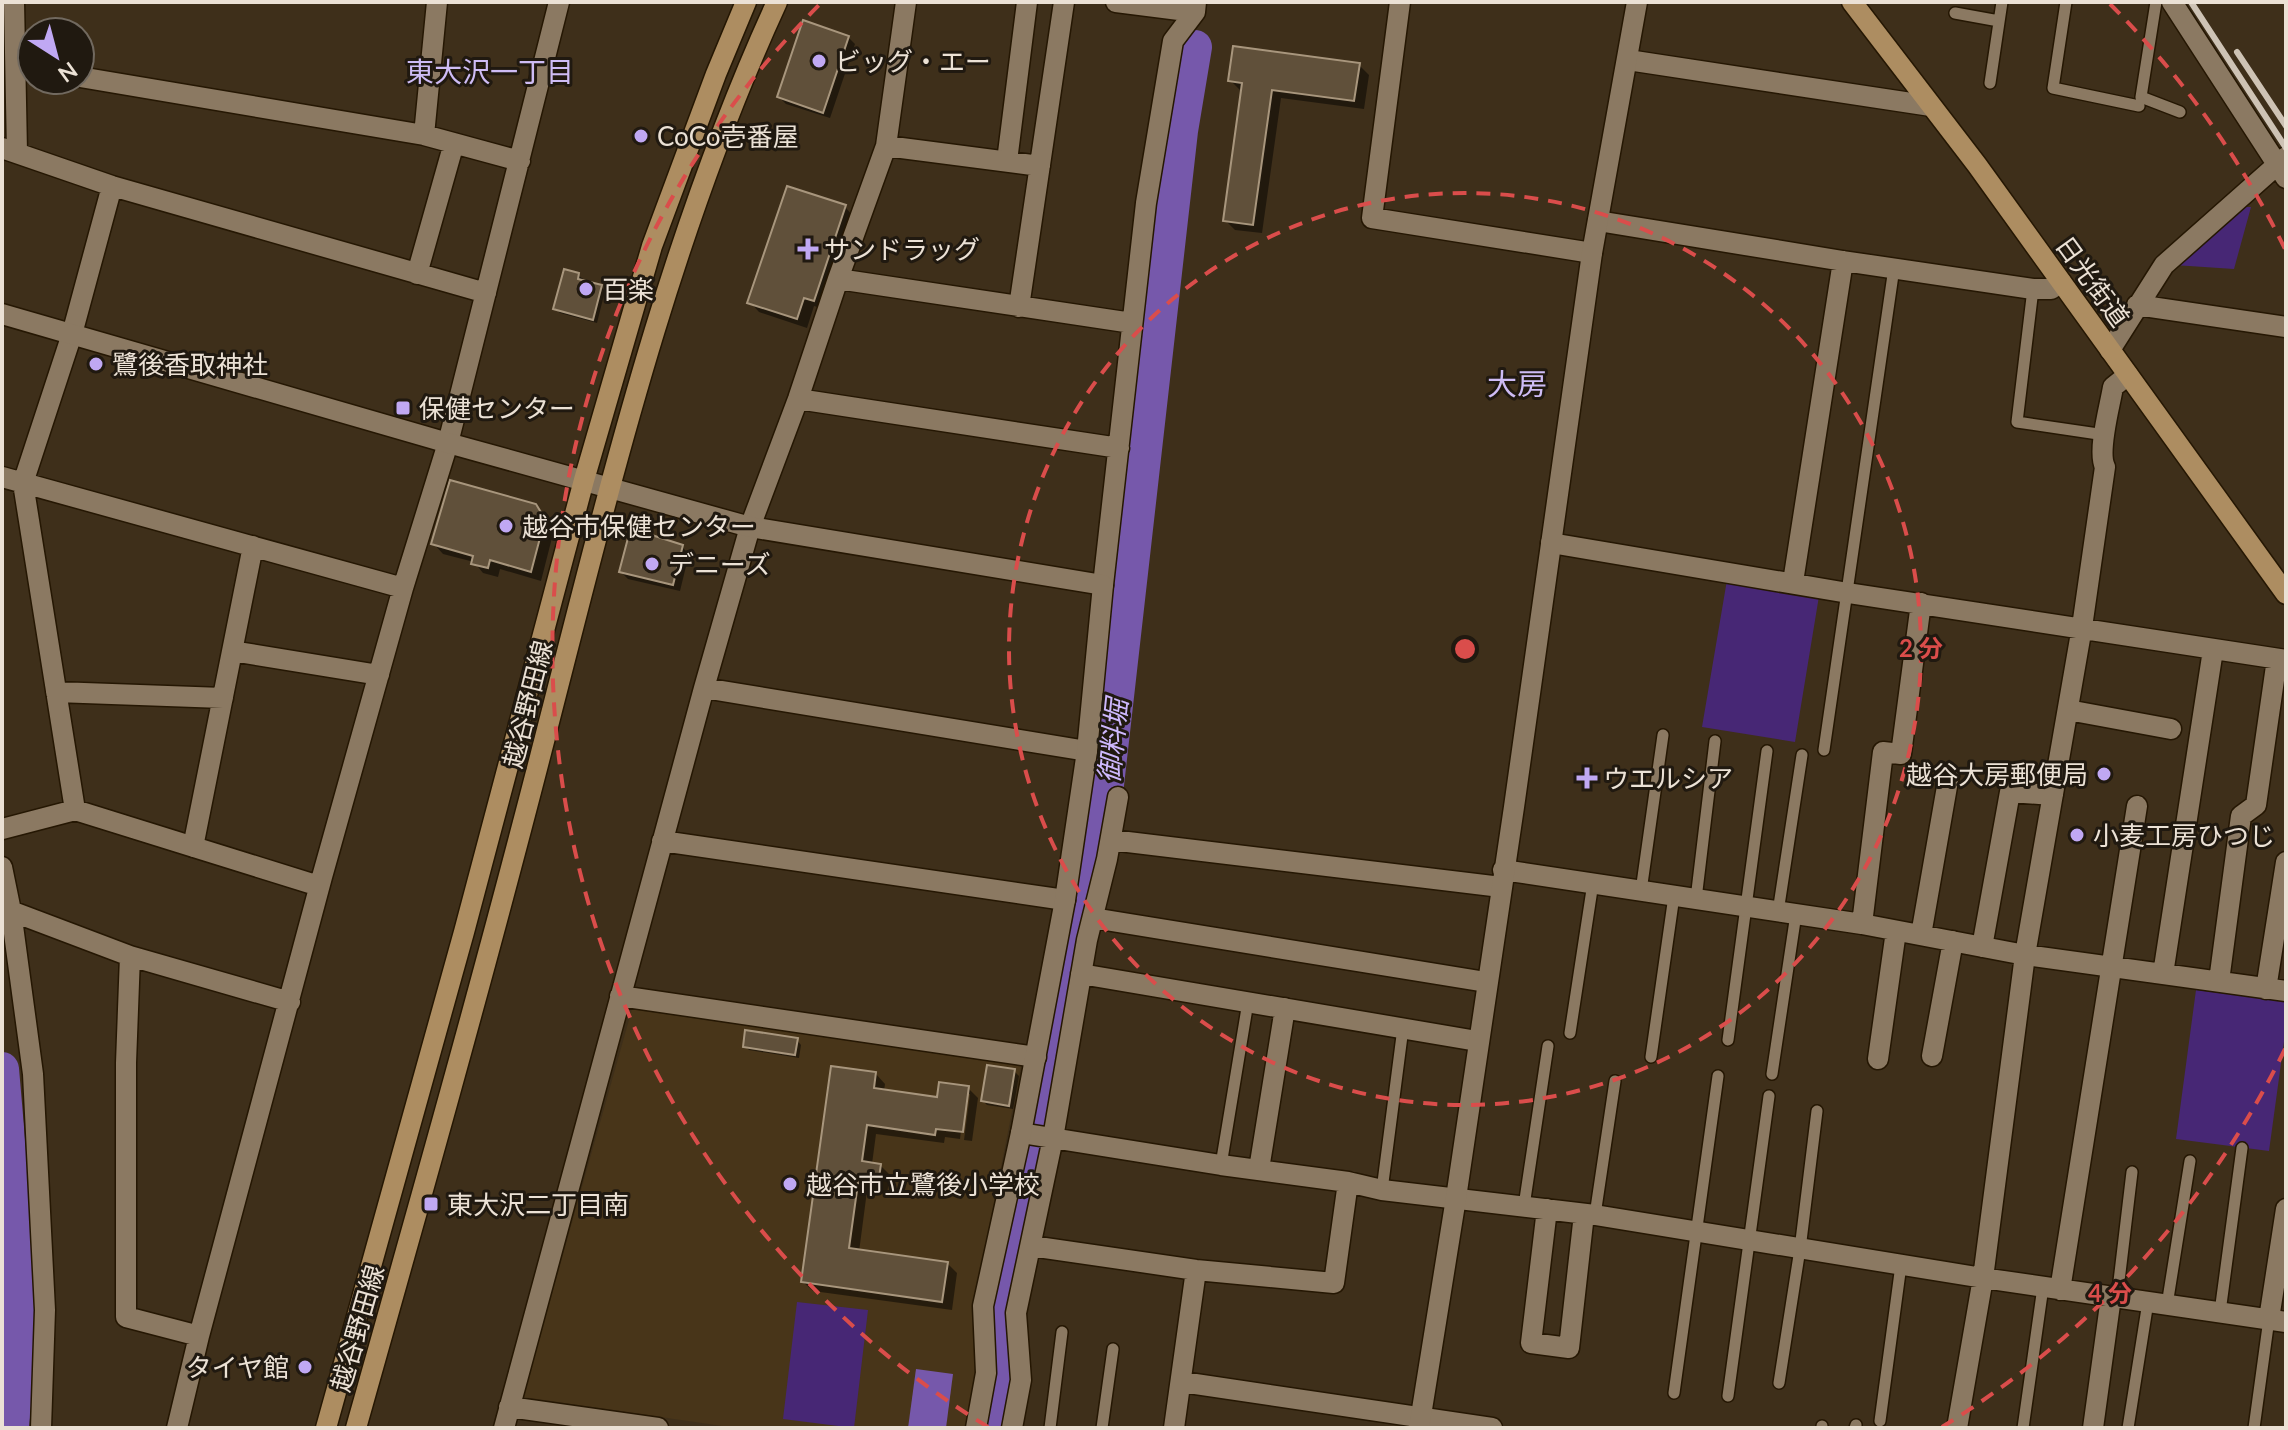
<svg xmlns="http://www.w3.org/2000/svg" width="2288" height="1430" font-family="Lato,'Noto Sans JP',sans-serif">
	<rect width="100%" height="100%" fill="#3e2f1a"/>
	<path fill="#483519" d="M632,1009L1021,1066L974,1303L977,1371L967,1428H736L523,1397Z"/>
	<path fill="#472775" d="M2242,207H2251L2234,269L2174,265Z
		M1727,580L1819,596L1795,742L1702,727Z
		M2196,990L2286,1001V1027L2269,1151L2176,1139Z
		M797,1302L868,1310L854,1428L783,1419Z"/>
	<path fill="#7658ab" d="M916,1369L953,1374L946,1428H908Z"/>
	<path fill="#0007" d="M848,37L855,44L830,118L786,104L779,97Z
		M1359,65L1369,75L1364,109L1281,98L1262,233L1235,230L1225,220L1243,91L1240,90L1230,80Z
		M845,207L854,217L824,309L814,306L807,328L759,312L750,302Z
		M578,275L583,279L582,282L601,287L605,291L597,323L560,313L556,309Z
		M535,505L545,516L554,530L541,581L500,569L498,577L483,573L474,562L443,554L434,544Z
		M682,547L689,554L680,591L628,579L621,572Z
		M797,1040L801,1045L799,1058L749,1050L745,1046Z
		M1014,1071L1019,1076L1013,1109L987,1105L983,1101Z
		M876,1074L885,1084L884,1091L939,1099L968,1088L978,1098L972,1141L964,1140L970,1094H966L960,1139L945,1137L944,1143L876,1134L872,1164L880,1165L890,1175L887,1194L867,1191L859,1252L947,1263L957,1273L952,1310L813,1291L803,1282Z"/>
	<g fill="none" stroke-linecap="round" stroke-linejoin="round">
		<path stroke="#7658ab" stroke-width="34" d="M2,1069C12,1188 25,1309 12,1428
			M999,1428L1007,1365L1001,1306L1045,1104L1103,820L1181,131L1195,47"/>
	</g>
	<path fill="#60503a" stroke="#a8967d" stroke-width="2" d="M803,20L849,36L823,113L777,97Z
		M1233,46L1360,63L1354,101L1272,90L1253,225L1223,221L1242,83L1228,81Z
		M787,186L846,205L814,301L804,298L797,319L747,303Z
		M564,269L579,273L578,279L602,285L593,320L553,309Z
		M450,480L536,504L545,519L531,572L490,560L488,568L471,564L473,556L431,544Z
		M636,530L683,545L673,585L619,572L628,538Z
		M745,1030L798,1038L795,1055L743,1047Z
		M987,1065L1015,1069L1009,1106L981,1101Z
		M831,1066L876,1072L874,1088L937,1097L939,1082L969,1086L963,1132L936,1129L935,1135L867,1125L862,1161L881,1164L878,1185L858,1183L849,1248L948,1262L942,1302L801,1282Z"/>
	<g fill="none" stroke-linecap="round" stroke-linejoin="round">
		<g stroke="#251703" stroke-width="14">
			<path id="service" d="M2066,2L2053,88L2139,106
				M2156,2L2141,97L2180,112
				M1955,13L1999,21
				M1990,83L2002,2
				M2033,289L2017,422L2105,435
				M1824,750L1894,268
				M1641,891L1663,735
				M1696,899L1715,741
				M1778,912L1802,755
				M1570,1033L1593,883
				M1728,1040L1767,751
				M1651,1057L1674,896
				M1772,1074L1796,914
				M1221,1165L1248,1002
				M1382,1190L1403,1028
				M1524,1206L1548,1046
				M1595,1215L1615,1081
				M2117,1298L2132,1172
				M2167,1305L2190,1161
				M2220,1312L2242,1148
				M1779,1383L1800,1249L1817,1111
				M1674,1393L1718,1076
				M1728,1396L1769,1096
				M1880,1421L1901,1265
				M1050,1428L1062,1332
				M1102,1428L1113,1349
				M1822,1428V1426
				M1855,1428L1856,1425
				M2023,1428L2043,1287
				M2128,1428L2148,1302
				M2254,1428L2269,1319"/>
		</g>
		<g stroke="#251703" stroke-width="23">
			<path id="minor" d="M14,2L17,152
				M1116,2L1195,12
				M1400,2L1372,218L1592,253
				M2172,2L2286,178
				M1628,60L1931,106
				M80,77L424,135L520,161
				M424,135L437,2
				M886,146L1040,166
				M2,148L112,186L486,293
				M1007,161L1027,2
				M1598,221L1843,261L2033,289H2051L2061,282
				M417,274L454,143
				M838,279L1132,323
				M2137,305L2286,327
				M1019,307L1064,2
				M2110,350L2164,265L2286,157
				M798,399L1119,448
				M2,477L403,588
				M1551,543L1848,593L2286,660
				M1793,582L1843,261
				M1103,585L1146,203L1173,41L1195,12L1196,2
				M232,651L379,675
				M704,688L1087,751
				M56,692L223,698
				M2068,710L2171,729
				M75,810L23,483L72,334L112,186
				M2,829L75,810L319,886
				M1111,840L1501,887
				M662,841L1065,900
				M193,847L253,546
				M2,867L11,911L33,1074L45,1310L41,1428
				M1503,870L1862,924L2025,955L2286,991
				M11,911L130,956L290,1002
				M1093,918L1486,982
				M1862,924L1883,752L1901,754L1921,603
				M1921,935L1949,775
				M1982,947L2010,792L2053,795
				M130,956L126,1063V1317L199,1336
				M1081,974L1477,1041
				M2163,974L2213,650
				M2219,981L2241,816L2256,805L2277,659
				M2266,989L2286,862
				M620,996L1036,1057
				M1932,1056L1953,941
				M1878,1059L1896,931
				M1021,1133L1221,1165L1348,1182L1382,1190L1595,1215L1983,1278L2286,1322
				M1260,1163L1285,1008
				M1547,1209L1531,1343L1569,1348L1584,1214
				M1031,1246L1196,1270L1334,1283L1348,1182
				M2060,1290L2137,806
				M2269,1319L2286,1209
				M1182,1382L1492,1428
				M509,1407L658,1428
				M177,1428L199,1336L322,877L403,588L448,443L559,2
				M504,1428L704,688L750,527L798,399L838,279L886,146L906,2
				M1012,1428L1021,1380L1016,1313L1053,1138L1087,940L1107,859L1118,797
				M1174,1428L1196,1270
				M1957,1428L1983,1278L2025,955L2082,627L2105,467C2097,451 2110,406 2113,387L2128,375
				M2093,1428L2111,1297"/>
		</g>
		<g stroke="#251703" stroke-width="23">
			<path id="tertiary" d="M2,314L448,443L750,527L1103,585L1087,751L1065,900L1021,1133L983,1306L986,1373L976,1428
				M1419,1428L1456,1198L1514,807L1592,253L1637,2"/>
		</g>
		<g stroke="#251703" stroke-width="23">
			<path id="primary" d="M1852,2L1977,165L2286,594
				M326,1428L464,932L584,480L652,246L716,74L746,2
				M356,1428C419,1205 482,982 540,757C606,502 666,243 777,2"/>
		</g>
		<use href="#service" stroke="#8b7962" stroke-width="11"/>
		<use href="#minor" stroke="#8b7962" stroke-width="20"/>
		<use href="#tertiary" stroke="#8b7962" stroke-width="20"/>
		<use href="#primary" stroke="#ad8d61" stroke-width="20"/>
		<path stroke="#cec3b5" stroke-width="6" d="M2191,2L2286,148
			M2237,52L2286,126"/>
	</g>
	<g fill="none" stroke="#da4d4b" stroke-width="4" stroke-dasharray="14 10">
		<circle cx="1465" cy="649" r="456"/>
		<path d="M2285 1049A912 912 0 0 1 1942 1427M988 1427A912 912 0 0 1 820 4M2110 4A912 912 0 0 1 2285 249"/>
	</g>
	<g fill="#c0a8f3" stroke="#201910" stroke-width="3">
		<circle cx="819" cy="61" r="8"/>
		<circle cx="641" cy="136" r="8"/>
		<path d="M804 237h8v8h8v8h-8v8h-8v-8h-8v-8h8z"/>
		<circle cx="586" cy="289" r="8"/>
		<circle cx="96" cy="364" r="8"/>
		<rect x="395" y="400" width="16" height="16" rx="4"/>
		<circle cx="506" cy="526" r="8"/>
		<circle cx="652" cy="564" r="8"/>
		<circle cx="2104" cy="774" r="8"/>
		<path d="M1583 766h8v8h8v8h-8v8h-8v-8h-8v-8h8z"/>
		<circle cx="2077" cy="835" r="8"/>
		<circle cx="790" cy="1184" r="8"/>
		<rect x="423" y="1196" width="16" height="16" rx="4"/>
		<circle cx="305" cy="1367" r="8"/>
	</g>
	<g text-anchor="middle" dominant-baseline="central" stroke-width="6" stroke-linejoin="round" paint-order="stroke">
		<g font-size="26" fill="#ebe1d5" stroke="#201910" text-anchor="start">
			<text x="835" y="61">ビッグ・エー</text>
			<text x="657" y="136">CoCo壱番屋</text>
			<text x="824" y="249">サンドラッグ</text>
			<text x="602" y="289">百楽</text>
			<text x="112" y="364">鷺後香取神社</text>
			<text x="419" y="408">保健センター</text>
			<text x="522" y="526">越谷市保健センター</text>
			<text x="668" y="564">デニーズ</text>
			<text x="2088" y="774" text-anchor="end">越谷大房郵便局</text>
			<text x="1603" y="778">ウエルシア</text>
			<text x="2093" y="835">小麦工房ひつじ</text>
			<text x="806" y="1184">越谷市立鷺後小学校</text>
			<text x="447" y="1204">東大沢二丁目南</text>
			<text x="289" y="1367" text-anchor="end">タイヤ館</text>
		</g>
		<g font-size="26" fill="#ebe1d5" stroke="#201910">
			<text transform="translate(2093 281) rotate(54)">日光街道</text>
			<text transform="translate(527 704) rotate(-76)">越谷野田線</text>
			<text transform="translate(357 1328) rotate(-74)">越谷野田線</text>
		</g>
		<g font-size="28" fill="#cebcf5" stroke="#201910">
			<text x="490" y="71">東大沢一丁目</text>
		</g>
		<g font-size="28" font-style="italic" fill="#cdb8fc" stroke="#201910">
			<text transform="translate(1112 741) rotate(-84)">御料堀</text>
		</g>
		<g font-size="30" fill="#cebcf5" stroke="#201910">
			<text x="1517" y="383">大房</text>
		</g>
	</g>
	<circle cx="1465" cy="649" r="12" fill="#da4d4b" stroke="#201910" stroke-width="4"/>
	<g font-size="24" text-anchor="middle" font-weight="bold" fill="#da4d4b" stroke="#201910" stroke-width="6" stroke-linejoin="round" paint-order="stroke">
		<text x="1921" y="657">2 分</text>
		<text x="2110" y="1302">4 分</text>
	</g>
	<rect width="2288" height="1430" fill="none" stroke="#ebe1d5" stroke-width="8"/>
	<g transform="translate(56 56) rotate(144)"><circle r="38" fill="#201910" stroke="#71695f" stroke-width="2"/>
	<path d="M0-6L14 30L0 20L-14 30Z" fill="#c0a8f3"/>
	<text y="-12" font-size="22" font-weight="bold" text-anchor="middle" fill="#ebe1d5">N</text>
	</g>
</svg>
